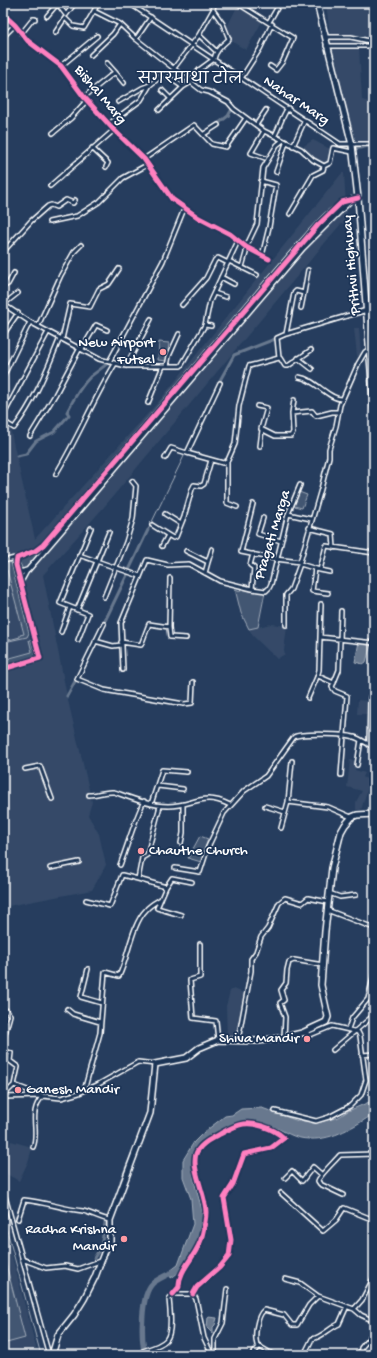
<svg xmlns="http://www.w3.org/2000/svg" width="377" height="1358" font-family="'Gochi Hand','Playpen Sans Deva',sans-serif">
	<rect width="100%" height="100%" fill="#263d5e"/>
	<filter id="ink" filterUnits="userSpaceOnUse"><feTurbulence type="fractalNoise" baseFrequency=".025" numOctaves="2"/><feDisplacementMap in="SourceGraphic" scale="8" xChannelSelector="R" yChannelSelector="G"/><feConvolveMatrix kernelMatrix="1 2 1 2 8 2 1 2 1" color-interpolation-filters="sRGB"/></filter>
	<g filter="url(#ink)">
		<path fill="#344a68" d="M326,3H374V45L331,44Z
			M238,5L263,20L246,50L231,41L232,39L226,29Z
			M331,47H359L362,100L370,102L369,108L374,114V142L357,144L353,137Z
			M313,140L328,148H332L330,162L322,164L301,148Z
			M342,173H344L347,223L341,224L334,232L104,507L43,575L67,696L92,802L88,815L99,834L106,865L92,890L3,907V430L10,428L35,539L160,400Z
			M354,328H359L361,355L357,356Z
			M271,624L287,626L284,651L285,654L277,659L253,636L249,629Z
			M358,700L369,701L368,714H357Z
			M350,760L356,761L355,770L365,773L363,777L370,781L361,810H356V802L362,791L347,787Z
			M234,989L244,993L237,1039L227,1037L226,1006L230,991Z
			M11,1141L32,1147L29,1160L19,1181L3,1172V1152L7,1153Z
			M3,1222L38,1355H3Z"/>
		<path fill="#425672" stroke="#a0aab8" d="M159,342L169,343L167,361L158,360Z
			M299,492L307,495L302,508L294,506Z
			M39,554L27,569L23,570L19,561L23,558Z
			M9,561L11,563L29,633L27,637L9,641L6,639L8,638L9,640L20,637V635L24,634L7,570L3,571V564Z
			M241,588L251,591L265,592L258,627L249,629L241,613L235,589L240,591Z
			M29,640H31L36,657L8,665L3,663V660L32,652Z
			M200,836L208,839L201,862L188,858Z
			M3,1252L25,1338L3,1344Z"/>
		<path fill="#67788e" stroke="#a4aebb" d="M359,642L371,644L366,662L363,664L355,662Z
			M374,1100V1114C354,1126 334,1140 310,1139C293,1139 286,1131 271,1126C248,1118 220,1126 203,1142C177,1165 208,1203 203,1231C202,1238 195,1247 191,1253C186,1263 181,1272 171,1278L170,1271L178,1265L193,1224L191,1199L183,1177V1160L194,1142L203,1133L225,1116L232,1115L241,1109L262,1108L298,1121H307L317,1123L339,1117L348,1111Z
			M208,1317L217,1318L215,1325L213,1327V1334L207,1328Z"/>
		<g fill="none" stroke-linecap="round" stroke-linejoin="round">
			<path stroke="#a4aebb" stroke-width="1" d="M148,530L185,454
				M3,1216L41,1355"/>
			<path stroke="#67788e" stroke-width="3" d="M215,126L228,116L232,109
				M337,143L348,148
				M355,149L374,145
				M354,315L362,313
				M318,326L345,318
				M218,384L234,355L275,339
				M17,456L26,454L36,441L54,432L69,415L67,412C73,400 80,387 90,377C96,372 104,367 110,361
				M129,570L148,530
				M103,625L128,573
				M67,696L78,676
				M121,1186V1181L136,1144
				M94,1258L101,1247L105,1223L118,1193"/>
			<path stroke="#67788e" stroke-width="5.5" d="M145,1355C141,1339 140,1295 153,1283C159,1278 169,1274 177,1270"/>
			<g stroke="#fff" stroke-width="6">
				<path id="minor" d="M57,3L66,15L75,3
					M98,3L94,11L120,24
					M129,3L340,144H374
					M214,3L213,10L223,24L229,39C223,44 215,51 214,59
					M237,3L293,38L283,61L276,70L270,66
					M3,14L15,25L28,41L61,66L84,97L114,130L144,159L172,199L199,218L230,234L246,247L269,259
					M47,16L58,3
					M151,17L136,39L201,90L209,92L228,102L234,109L264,131L301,149L313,160L324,166L330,163L333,148L352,152
					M66,19L73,26L84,28L94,11
					M269,22L280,3
					M55,33L65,18
					M21,34L33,19H35
					M199,35L213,10
					M3,37L15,25
					M325,37H351L374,42
					M326,46H374
					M91,55L113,34L120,24L136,39
					M61,66L97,36
					M174,68L199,35L217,52
					M115,72L124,83
					M242,77L260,49L272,24
					M162,90L171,99
					M84,97L115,72L107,63
					M118,102L142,88L150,85
					M159,110L183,87
					M109,124L141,100L150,85L164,74L183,87L188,84L199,70L214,59
					M256,125L266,110
					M264,131L251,153L265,158
					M53,133L71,118L87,100
					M204,134L218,125
					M275,135C280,126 282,116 288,108
					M293,146L305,120
					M92,148L108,163L106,167
					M144,159L194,125L212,144L226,147L246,118
					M276,172L286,143
					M261,181L276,185L269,227L262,256
					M50,186L114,130
					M290,214L313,175L323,170L324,166
					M49,222L77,216L99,202L123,178L147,165
					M3,252L31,221L48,206L51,205L56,207L66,200L73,203L75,200
					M229,261L257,275
					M242,267L246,253V247L257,224L263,168L277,145L282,141
					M308,270L304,293L296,291L294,293L286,334L367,310
					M221,277L234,284
					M3,287L8,284L14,273
					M214,293L226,297
					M3,304L30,322L99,359L126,366H181L205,325L210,301L238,241
					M4,304L18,293
					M182,305L206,278L215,260L218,258L228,263
					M301,308L304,293
					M205,325L211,326
					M38,326L61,275L74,252L81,245
					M3,335L18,313
					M62,339L70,304L90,307L99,289L109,284L119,269
					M82,349L96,325L107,330
					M280,358L285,366H288L311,350
					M298,358L312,369
					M109,362L163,261L184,209
					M126,366L151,319
					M167,366L169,356L179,334
					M3,377L30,322
					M299,377C315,379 328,399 342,399
					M220,383L187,453L223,463L228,460L235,444L239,406L249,366L279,358L277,338L286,334
					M148,403L163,366
					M257,406L267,408L261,429L275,436H291L293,432L292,413L312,411L316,416L332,412H338
					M292,413L294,400
					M3,416L48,332
					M3,421L14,428C35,401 47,369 60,338
					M30,436L55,395L80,348
					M260,446L262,430
					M165,458L171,448L187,453
					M227,462V503L237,507
					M56,474C78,438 93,400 115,364
					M253,504L241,552L276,559L300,562V564L320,570L326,546L374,553
					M165,514L181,524
					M288,514L311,519
					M263,518L258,534L281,541
					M152,525L168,535
					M309,528L333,534L334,548
					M162,546L168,535L173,538L176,537L184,517L192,489L194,485L201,486L204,484L211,460
					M186,551L208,562L205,573
					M79,555L140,576
					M3,561L19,557
					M208,562L212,549
					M300,562L321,489L329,457V449L336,426L340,405L358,364L365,352L368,350
					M315,569L312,591L328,593
					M320,570L330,572
					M21,582L27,571
					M252,589L254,568L250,565L253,554
					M104,597L126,542L133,519L136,486L132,481
					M77,610L109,532
					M341,611L339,670L332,687L335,691L347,696L341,775
					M104,624L77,679L104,690L184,704L192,703L193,682
					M286,625V595L291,589L300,564
					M169,627L170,637L186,638
					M61,632L70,607
					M320,637L374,643
					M78,640L88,614L60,603L91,528
					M95,641L113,646L121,645
					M121,642L141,645L149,624L169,627L170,578
					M3,669L40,658L17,570
					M123,670L121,623L147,560L168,565L189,564L220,581L252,589L266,591L269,588L271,584L288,514L300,485
					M318,676L334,683
					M308,698L317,677L319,670L321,604
					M369,745L370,699L374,681
					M357,765L361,740
					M25,769L40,766L52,799
					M158,786L183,789
					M89,795C98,795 105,791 114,792C131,798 150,806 168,806C194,806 202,791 230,805
					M288,802L328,807L351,817
					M151,804L162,770L187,772
					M265,806L285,812
					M281,828L288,802L292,761
					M181,843L183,833V804
					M120,865C128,844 134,822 144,801
					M50,868L79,862
					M175,868L200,872L208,847L224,813L244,791L266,776L294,737C301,733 346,734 354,737C361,739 367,744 374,747
					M138,879L166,887L172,878L192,882
					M166,887L157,908L181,915
					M329,893L340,897L356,895
					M86,900L110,906L122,875L138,879L142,858L147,855L160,806
					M327,910L374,928
					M200,944V977L190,980L193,1018L216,1021L218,1040
					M88,969L81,997L102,1003
					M3,1009L6,1010L10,1015L3,1041
					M67,1009L73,1014L100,1022
					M348,1029L352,1018L368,999L374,973
					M284,1038L285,1017L280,1003L284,1000L281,990L286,983L287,970L289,962L294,960L323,965
					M238,1040L251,971V959L256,952L261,937L268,928L279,903L285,898L302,903L308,898L328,902
					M333,1050L374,1015
					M3,1051L11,1053L10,1061L18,1067L14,1085
					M362,1055L374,1054
					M84,1091L100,1033L105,972L119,976C128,958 132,924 146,910C150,905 156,902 161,899
					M3,1096L14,1085L43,1096L61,1098L79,1093L97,1085L138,1062L155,1064
					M3,1097L43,1096C27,1112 40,1131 33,1147
					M275,1111L316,1121L329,1117L350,1106L361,1095L366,1080L360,1036L358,1032L332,1026L310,1035L302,1033
					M285,1178L292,1171L302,1181L313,1167L321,1174
					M3,1189L49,1355
					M281,1193L323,1231L336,1220L344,1208L374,1220
					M343,1195L320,1184L318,1181C319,1176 335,1161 340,1155L374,1154
					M18,1219L24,1200C45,1202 64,1209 83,1211C89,1212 102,1219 110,1220
					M22,1259L46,1268L65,1266L78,1269L100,1261
					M285,1279L300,1283L318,1296
					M173,1294L179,1287C178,1269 199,1254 202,1236C204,1228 206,1219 206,1212C206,1194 188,1164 198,1150C204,1141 212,1139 220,1134C226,1131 232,1127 239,1125C253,1121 273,1128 284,1138L271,1148L244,1154L233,1184L224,1198L231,1240L229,1256L220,1267L197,1287L193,1294
					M354,1309L362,1300L374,1277
					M143,1351C149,1349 162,1345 166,1340C173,1333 170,1309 169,1299L173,1294H193L196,1299L204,1338L212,1355
					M215,1355V1339L223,1323L227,1289
					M252,1355L260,1346
					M274,1355L257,1345C254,1335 257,1316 264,1310L284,1315L292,1325H297L309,1305L318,1296L354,1309L361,1315L374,1321
					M304,1355L312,1339C323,1337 329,1328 339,1324L347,1306
					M360,1355L361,1348L374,1332"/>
			</g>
			<g stroke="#fff" stroke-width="7">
				<path id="tertiary" d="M352,199L303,248L28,570L22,572L18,571L15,563L17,558L35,551L43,545L299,245C316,227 333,202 358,198"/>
			</g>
			<g stroke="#fff" stroke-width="8">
				<path id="primary" d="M52,1355L58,1335L74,1315L84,1299L95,1277L106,1248L110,1243V1220L150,1113L155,1064L186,1058L199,1048L218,1040L258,1041L281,1038L302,1033L326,1022L328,1017L321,985L325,931L332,868L341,832L345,825L352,817L357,815L374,814"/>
			</g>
			<g stroke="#fff" stroke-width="8">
				<path id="trunk" d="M317,3L352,145L358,198L374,410"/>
			</g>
			<use href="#minor" stroke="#1d3557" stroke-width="3"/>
			<use href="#tertiary" stroke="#1d3557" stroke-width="4"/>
			<use href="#primary" stroke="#1d3557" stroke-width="5"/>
			<use href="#trunk" stroke="#1d3557" stroke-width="5"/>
			<g stroke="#1d3557" stroke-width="8">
				<path id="cycleway" d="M3,14L15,25L28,41L61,66L84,97L114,130L144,159L172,199L199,218L230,234L246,247L269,259
					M3,669L40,658L16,565L17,558L35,551L43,545L318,225L342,202L358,198
					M173,1294L179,1287C178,1269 199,1254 202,1236C204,1228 206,1219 206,1212C206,1194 188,1164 198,1150C204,1141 212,1139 220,1134C226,1131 232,1127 239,1125C253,1121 273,1128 284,1138L271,1148L244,1154L233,1184L224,1198L231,1240L229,1256L220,1267L197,1287L193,1294"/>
			</g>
			<use href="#cycleway" stroke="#ff80c0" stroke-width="5"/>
		</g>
	</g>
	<g fill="#ff9aa2" stroke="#1d3557" stroke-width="1.5">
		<circle cx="163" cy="352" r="4"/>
		<circle cx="141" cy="851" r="4"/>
		<circle cx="307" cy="1039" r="4"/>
		<circle cx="18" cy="1090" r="4"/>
		<circle cx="124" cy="1239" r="4"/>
	</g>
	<g text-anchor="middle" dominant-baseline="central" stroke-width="3.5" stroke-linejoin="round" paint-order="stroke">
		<g font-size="15" fill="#fff" stroke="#1d3557">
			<text transform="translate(100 95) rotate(50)">Bishal Marg</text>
			<text transform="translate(296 101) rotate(34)">Nahar Marg</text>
			<text transform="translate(352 265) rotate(-95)">Prithvi Highway</text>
			<text transform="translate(273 535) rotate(-73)">Pragati Marga</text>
		</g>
		<g font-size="15" fill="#fff" stroke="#1d3557" text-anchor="end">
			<text x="155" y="343">New Airport<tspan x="155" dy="17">Futsal</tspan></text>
			<text x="149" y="851" text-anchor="start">Chauthe Church</text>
			<text x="299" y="1039">Shiva Mandir</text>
			<text x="26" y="1090" text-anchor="start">Ganesh Mandir</text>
			<text x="116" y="1230">Radha Krishna<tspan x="116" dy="17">Mandir</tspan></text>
		</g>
		<g font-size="16" fill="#fff" stroke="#1d3557">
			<text x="190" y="80">सगरमाथा टोल</text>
		</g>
	</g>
	<rect width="377" height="1358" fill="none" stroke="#1d3557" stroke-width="16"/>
	<rect x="8" y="8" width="361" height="1342" fill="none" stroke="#fff" stroke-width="1.5" filter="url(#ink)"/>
</svg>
